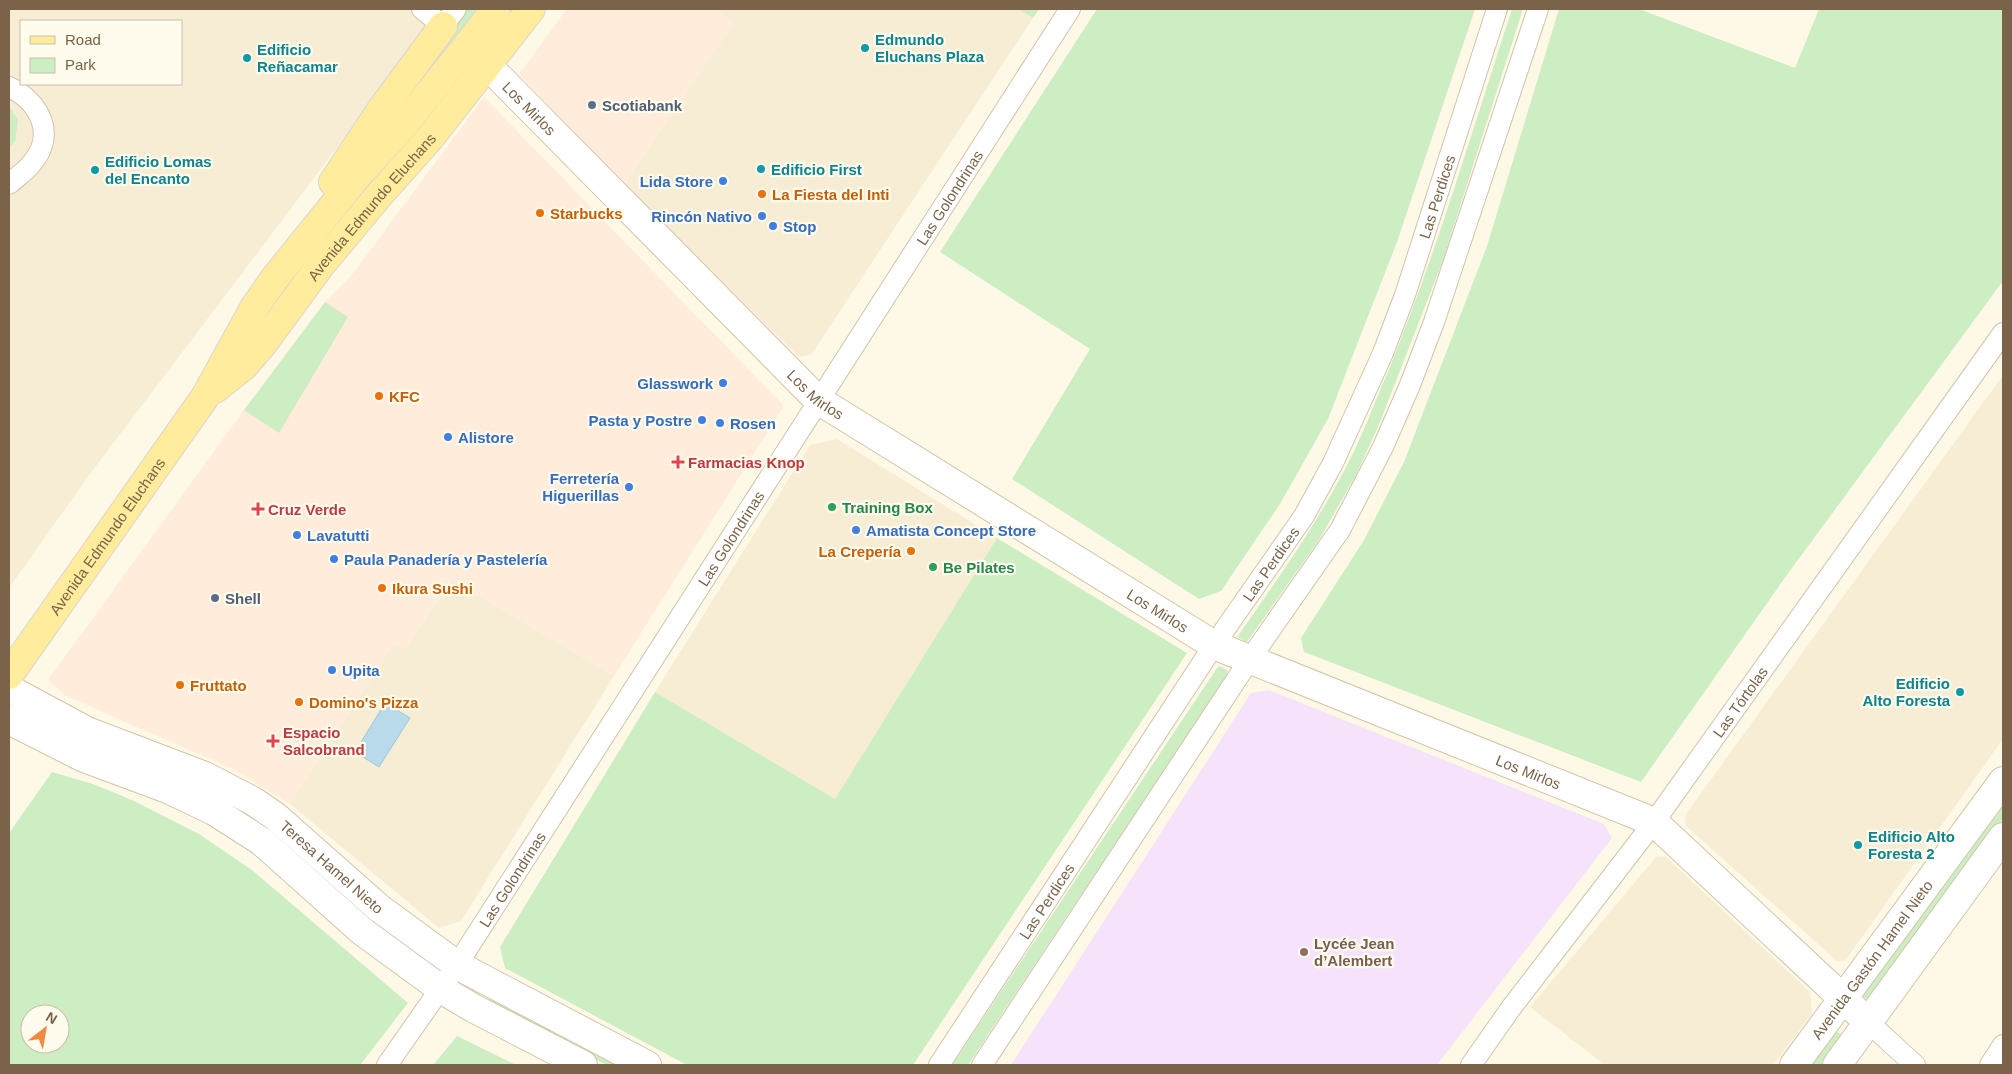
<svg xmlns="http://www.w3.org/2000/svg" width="2012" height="1074" font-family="Helvetica,sans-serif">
	<rect width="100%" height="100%" fill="#fef9e7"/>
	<path fill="#f6edd4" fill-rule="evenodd" d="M9,9H442L90,474L9,588ZM21,21H181V84H21Z
		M718,9H1018L1033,18L811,355L799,357L624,185L733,24Z
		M2003,375V739L1845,961H1837L1685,825L1686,814Z
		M837,439L997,538L835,799L655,692L810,445Z
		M452,580L614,676L461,921L439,928L290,804L394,643L406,649Z
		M1657,856L1666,857L1810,992L1812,1014L1773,1065H1605L1530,1007Z"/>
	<path fill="#ffecda" d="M567,9H718L733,24L624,185L519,74Z
		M484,97L784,406L614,676L452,580L406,649L394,643L290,804L233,769L66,696L48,680L244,410L325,302L352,275Z"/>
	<path fill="#f6e3fb" d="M1269,690L1604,824L1612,838L1437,1065H1011L1251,693Z"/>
	<path fill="#cdedc3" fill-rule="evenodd" d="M468,9H481L342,180Z
		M1018,9H1039L1033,18Z
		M1097,9H1475L1397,242L1328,419L1280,504L1221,591L1199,599L1012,479L1090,349L940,252Z
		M1512,9H1523L1442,263L1378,427L1356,475L1319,540L1249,639L1246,642L1238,637L1240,633C1277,580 1314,528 1344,471C1361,440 1373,406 1387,374C1436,255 1472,131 1512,9Z
		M1559,9H1639L1795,68L1819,9H2003V281L1784,579L1641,782L1304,652L1301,638L1364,540L1404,462L1487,246Z
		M9,106L18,120L15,142L9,147Z
		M325,302L348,317L279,433L244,410Z
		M997,538L1187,653L913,1065H687L505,968L500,947L655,692L835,799Z
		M1220,666L1228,671L1227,675L968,1065H952L1217,668Z
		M52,772L93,784L132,800L199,834L252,870L408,1003L360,1065H9V833ZM30,1014H60V1044H30Z
		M2003,798V819L1869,1001L1860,993Z
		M492,996L626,1065H607L488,1004Z
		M1836,1031L1841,1034L1842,1039L1823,1065H1808L1831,1032Z
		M457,1036L516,1065H433Z"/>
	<path fill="#b9daea" stroke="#9ec7dc" d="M385,703L410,718L379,767L355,752Z"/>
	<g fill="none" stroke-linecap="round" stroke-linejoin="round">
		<g stroke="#d1c3ab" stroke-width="22">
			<g id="street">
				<path d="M422,9L443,26L456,9"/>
				<path d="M9,87C39,101 57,134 32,163C26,171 17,177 9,184"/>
				<path d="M1868,1022L1915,1065"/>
				<path id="s1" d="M387,1065L457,965L1070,9"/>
				<path id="s2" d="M939,1065L1214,645L1304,516L1333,463L1383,353L1405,295L1497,9"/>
				<path d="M982,1065L1250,659L1340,530L1383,447L1410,385L1434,322L1538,9"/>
				<path id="s3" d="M1471,1065L1511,1008L1654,822L2003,333"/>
				<path d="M1990,1065L2003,1045"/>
			</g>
		</g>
		<g stroke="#d4c4a8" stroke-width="30">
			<g id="secondary">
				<path id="s4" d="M469,50L488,66L818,400L1214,645L1654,822L1868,1022"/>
				<path id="s5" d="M9,689L87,731L205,776L253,801L275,816L379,908L457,965L647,1065"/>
				<path d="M9,720L84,758L170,790L214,811L261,841L363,932L441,989L473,1008L583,1065"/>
				<path id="s6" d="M1794,1065L2003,781"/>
				<path d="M1837,1065L2003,837"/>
			</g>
		</g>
		<g stroke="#dcd6cf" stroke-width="30">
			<g id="primary">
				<path d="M333,182L381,110L443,26"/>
				<path id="s7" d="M215,389L244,366L262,345L320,266L381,193L430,138L531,9"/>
				<path id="s8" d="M9,675L205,397L254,308L274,279L358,175L403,126L496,9"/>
			</g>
		</g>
		<use href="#street" stroke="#fff" stroke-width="20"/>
		<use href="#secondary" stroke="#fff" stroke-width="28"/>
		<use href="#primary" stroke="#ffec9c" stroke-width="28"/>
	</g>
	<g fill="#0f9aa8" stroke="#fffcee" stroke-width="2">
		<circle cx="865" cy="48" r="5"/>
		<circle cx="247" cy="58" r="5"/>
		<circle cx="761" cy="169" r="5"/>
		<circle cx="95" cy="170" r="5"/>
		<circle cx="1960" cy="692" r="5"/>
		<circle cx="1858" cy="845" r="5"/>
	</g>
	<g fill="#5c6f8a" stroke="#fffcee" stroke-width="2">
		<circle cx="592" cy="105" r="5"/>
		<circle cx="215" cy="598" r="5"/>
	</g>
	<g fill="#3f7fe0" stroke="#fffcee" stroke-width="2">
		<circle cx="723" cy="181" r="5"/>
		<circle cx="762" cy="216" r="5"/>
		<circle cx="773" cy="226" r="5"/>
		<circle cx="723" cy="383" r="5"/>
		<circle cx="702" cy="420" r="5"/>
		<circle cx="720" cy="423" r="5"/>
		<circle cx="448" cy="437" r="5"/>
		<circle cx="629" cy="487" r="5"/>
		<circle cx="856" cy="530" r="5"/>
		<circle cx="297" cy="535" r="5"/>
		<circle cx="334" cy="559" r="5"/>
		<circle cx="332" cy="670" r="5"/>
	</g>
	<g fill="#e8710a" stroke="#fffcee" stroke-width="2">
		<circle cx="762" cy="194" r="5"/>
		<circle cx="540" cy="213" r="5"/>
		<circle cx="379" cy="396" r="5"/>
		<circle cx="911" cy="551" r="5"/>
		<circle cx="382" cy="588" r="5"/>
		<circle cx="180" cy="685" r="5"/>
		<circle cx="299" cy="702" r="5"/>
	</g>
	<g fill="#e0444e" stroke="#fffcee" stroke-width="2">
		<path d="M675.5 454.5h5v5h5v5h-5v5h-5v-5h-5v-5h5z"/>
		<path d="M255.5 501.5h5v5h5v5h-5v5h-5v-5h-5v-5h5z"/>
		<path d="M270.5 733.5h5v5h5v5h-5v5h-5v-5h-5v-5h5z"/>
	</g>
	<g fill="#2e9e5b" stroke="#fffcee" stroke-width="2">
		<circle cx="832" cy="507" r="5"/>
		<circle cx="933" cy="567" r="5"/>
	</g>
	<circle fill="#8d6e63" stroke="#fffcee" stroke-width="2" cx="1304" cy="952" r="5"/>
	<g text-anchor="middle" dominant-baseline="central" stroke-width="4.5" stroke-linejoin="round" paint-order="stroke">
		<g font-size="15" font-weight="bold" fill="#0d838f" stroke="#fffcee" text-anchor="start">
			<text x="875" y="39">Edmundo<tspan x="875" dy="17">Eluchans Plaza</tspan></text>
			<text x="257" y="49">Edificio<tspan x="257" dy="17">Reñacamar</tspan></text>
			<text x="105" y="161">Edificio Lomas<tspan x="105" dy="17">del Encanto</tspan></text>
			<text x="771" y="169">Edificio First</text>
			<text x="1950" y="683" text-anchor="end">Edificio<tspan x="1950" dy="17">Alto Foresta</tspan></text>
			<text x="1868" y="836">Edificio Alto<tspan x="1868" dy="17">Foresta 2</tspan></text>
		</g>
		<g font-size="15" font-weight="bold" fill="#4e5e75" stroke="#fffcee" text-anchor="start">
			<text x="602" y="105">Scotiabank</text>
			<text x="225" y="598">Shell</text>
		</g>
		<g font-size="15" fill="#7a6348" stroke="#fffcee">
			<text stroke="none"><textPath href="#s4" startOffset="84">Los Mirlos</textPath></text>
			<text stroke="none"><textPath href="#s2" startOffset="1006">Las Perdices</textPath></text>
			<text stroke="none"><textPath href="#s1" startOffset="1034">Las Golondrinas</textPath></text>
			<text stroke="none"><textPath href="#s7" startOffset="241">Avenida Edmundo Eluchans</textPath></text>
			<text stroke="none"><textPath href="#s4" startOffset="489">Los Mirlos</textPath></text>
			<text stroke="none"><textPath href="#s8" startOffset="170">Avenida Edmundo Eluchans</textPath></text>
			<text stroke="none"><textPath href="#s1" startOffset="629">Las Golondrinas</textPath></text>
			<text stroke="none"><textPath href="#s2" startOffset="601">Las Perdices</textPath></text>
			<text stroke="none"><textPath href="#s4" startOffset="894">Los Mirlos</textPath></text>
			<text stroke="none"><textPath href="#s3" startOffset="452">Las Tórtolas</textPath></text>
			<text stroke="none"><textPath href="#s4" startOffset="1299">Los Mirlos</textPath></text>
			<text stroke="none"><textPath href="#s5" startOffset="372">Teresa Hamel Nieto</textPath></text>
			<text stroke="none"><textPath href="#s1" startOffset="224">Las Golondrinas</textPath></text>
			<text stroke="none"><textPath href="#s2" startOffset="196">Las Perdices</textPath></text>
			<text stroke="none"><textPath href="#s6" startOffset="131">Avenida Gastón Hamel Nieto</textPath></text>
		</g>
		<g font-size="15" font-weight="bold" fill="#366cbe" stroke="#fffcee" text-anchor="start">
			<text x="713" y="181" text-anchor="end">Lida Store</text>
			<text x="752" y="216" text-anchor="end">Rincón Nativo</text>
			<text x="783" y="226">Stop</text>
			<text x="713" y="383" text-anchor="end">Glasswork</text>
			<text x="692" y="420" text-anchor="end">Pasta y Postre</text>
			<text x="730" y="423">Rosen</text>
			<text x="458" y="437">Alistore</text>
			<text x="619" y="478" text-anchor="end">Ferretería<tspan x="619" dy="17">Higuerillas</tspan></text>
			<text x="866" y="530">Amatista Concept Store</text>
			<text x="307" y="535">Lavatutti</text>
			<text x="344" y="559">Paula Panadería y Pastelería</text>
			<text x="342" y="670">Upita</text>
		</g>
		<g font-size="15" font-weight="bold" fill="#c56008" stroke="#fffcee" text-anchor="start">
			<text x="772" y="194">La Fiesta del Inti</text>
			<text x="550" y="213">Starbucks</text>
			<text x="389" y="396">KFC</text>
			<text x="901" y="551" text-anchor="end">La Crepería</text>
			<text x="392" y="588">Ikura Sushi</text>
			<text x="190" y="685">Fruttato</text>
			<text x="309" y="702">Domino's Pizza</text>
		</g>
		<g font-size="15" font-weight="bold" fill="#be3a42" stroke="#fffcee" text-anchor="start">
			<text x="688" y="462">Farmacias Knop</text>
			<text x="268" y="509">Cruz Verde</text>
			<text x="283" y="732">Espacio<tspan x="283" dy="17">Salcobrand</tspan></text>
		</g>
		<g font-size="15" font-weight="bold" fill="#27864d" stroke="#fffcee" text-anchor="start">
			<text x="842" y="507">Training Box</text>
			<text x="943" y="567">Be Pilates</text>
		</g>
		<g font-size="15" font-weight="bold" fill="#785e54" stroke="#fffcee" text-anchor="start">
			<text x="1314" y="943">Lycée Jean<tspan x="1314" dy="17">d’Alembert</tspan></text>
		</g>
	</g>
	<rect width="2012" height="1074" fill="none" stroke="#7a6348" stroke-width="20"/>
	<rect x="20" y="20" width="162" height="65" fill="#fffcee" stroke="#cabfac"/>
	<rect x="30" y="36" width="25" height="8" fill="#ffec9c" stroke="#cabfac"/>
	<text x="65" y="45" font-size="15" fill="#7a6348">Road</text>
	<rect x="30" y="58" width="25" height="15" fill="#cdedc3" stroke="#cabfac"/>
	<text x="65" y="70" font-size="15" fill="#7a6348">Park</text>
	<g transform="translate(45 1029) rotate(31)"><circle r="24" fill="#fffcee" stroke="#cabfac"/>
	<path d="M0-4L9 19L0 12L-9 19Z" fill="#f18943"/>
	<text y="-8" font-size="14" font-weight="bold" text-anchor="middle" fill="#7a6348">N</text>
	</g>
</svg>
